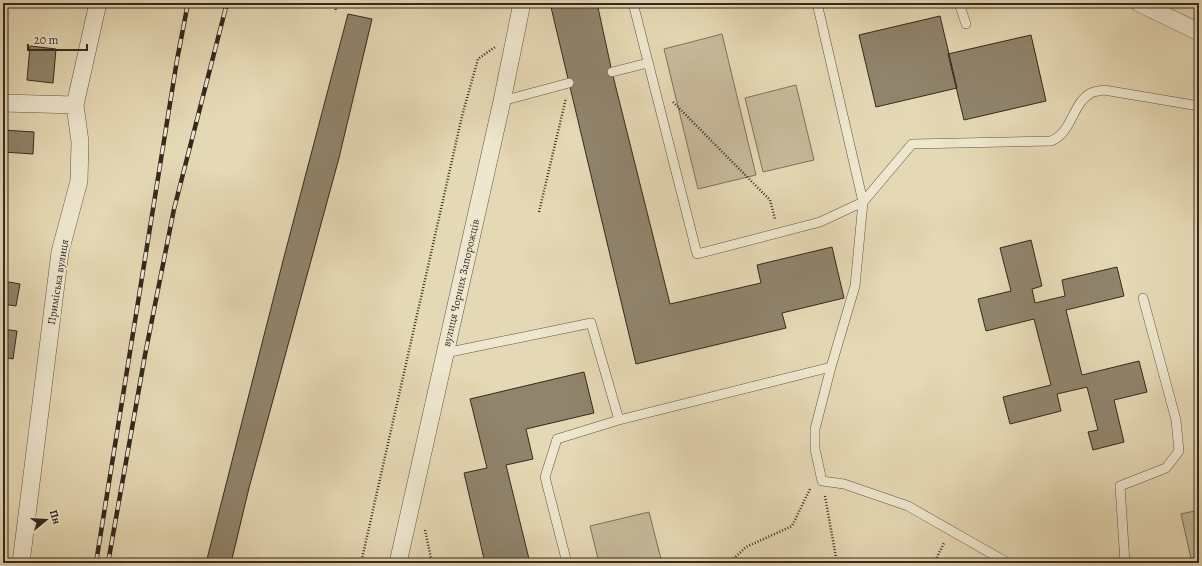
<svg xmlns="http://www.w3.org/2000/svg" width="1202" height="566" font-family="Alegreya,serif">
	<rect width="100%" height="100%" fill="#e5d8b4"/>
	<filter id="stains"><feTurbulence type="fractalNoise" baseFrequency=".005" numOctaves="4"/><feColorMatrix values="0 0 0 0 .2 0 0 0 0 .09 0 0 0 0 .02 0 0 0 .5 -.17"/></filter>
	<radialGradient id="worn" r=".72"><stop offset=".6" stop-color="#630" stop-opacity="0"/><stop offset="1" stop-color="#630" stop-opacity=".3"/></radialGradient>
	<path fill="#c7ba9b" stroke="#7d725d" d="M722,34L756,175L698,189L664,49Z
		M796,85L814,160L763,172L745,98Z
		M1199,510V563H1192L1181,514Z
		M649,512L662,563H599L590,526Z"/>
	<path fill="#90846c" stroke="#33291f" d="M550,3H597L612,72L670,304L761,283L757,265L832,247L844,298L782,313L786,328L636,364Z
		M1187,3H1199V9Z
		M348,14L372,19L339,158L249,488L231,563H206L284,257Z
		M940,16L957,88L876,107L859,35Z
		M1031,35L1046,101L964,120L948,54Z
		M30,46L56,49L53,83L27,80Z
		M3,130L34,132L33,154L3,152Z
		M1031,240L1042,286L1032,289L1035,303L1065,296L1062,280L1117,267L1124,296L1066,310L1082,375L1139,361L1147,392L1114,400L1124,442L1093,450L1088,432L1098,430L1087,387L1057,394L1061,411L1010,424L1003,397L1051,385L1034,319L986,331L978,299L1011,291L1000,248Z
		M3,281L20,284L16,306L3,304Z
		M3,329L17,331L13,359L3,357Z
		M584,372L594,413L526,429L533,459L506,465L530,563H485L464,473L487,468L470,399Z"/>
	<g fill="none" stroke-linecap="round" stroke-linejoin="round">
		<g stroke="#605544" stroke-width="10">
			<path id="lane" d="M633,3L697,254L820,222L863,202L912,144L1051,141C1073,132 1072,103 1091,93C1095,91 1100,91 1104,90L1199,106
				M817,3L863,202L855,286L831,367L815,429V449L822,481L844,484L908,506L1008,563
				M959,3L966,24
				M612,72L648,63
				M502,101L569,83
				M445,353L591,323L619,420L557,439L545,477L567,563
				M619,420L831,367
				M1125,563L1120,486L1166,468L1179,451L1176,420L1143,298"/>
		</g>
		<g stroke="#605544" stroke-width="18">
			<path id="street" d="M1139,3L1199,32
				M3,103L75,105
				M21,563L60,252L79,181L80,142L75,105L98,3
				M398,563L502,101L522,3"/>
		</g>
		<path stroke="#33291f" stroke-width="2.5" stroke-dasharray="1 2" stroke-linecap="butt" d="M335,3L336,12
			M673,102L770,200L775,219
			M539,212L566,98
			M825,496L837,563
			M425,530L432,563
			M361,563L462,116L478,59L495,47
			M729,563L746,547L792,526L810,489
			M934,563L944,543"/>
		<use href="#lane" stroke="#eee6ce" stroke-width="9"/>
		<use href="#street" stroke="#eee6ce" stroke-width="17"/>
		<g stroke="#33291f" stroke-width="4.5">
			<path id="rail" d="M96,563L177,60L188,3
				M108,563L145,355L174,209L227,3"/>
		</g>
		<use href="#rail" stroke="#eee6ce" stroke-width="3" stroke-dasharray="9" stroke-linecap="butt"/>
	</g>
	<g text-anchor="middle" dominant-baseline="central" stroke-width="3.5" stroke-linejoin="round" paint-order="stroke">
		<g font-size="11" fill="#33291f" stroke="#eee6ce">
			<text transform="translate(58 282) rotate(-81)">Приміська вулиця</text>
			<text transform="translate(461 283) rotate(-77)">вулиця Чорних Запорожців</text>
		</g>
	</g>
	<rect width="1202" height="566" fill="none" stroke="#e5d8b4" stroke-width="16"/>
	<rect x="4" y="4" width="1194" height="558" fill="none" stroke="#33291f" stroke-width="2"/>
	<rect x="8" y="8" width="1186" height="550" fill="none" stroke="#33291f"/>
	<g transform="translate(46 520) rotate(72)" stroke="#eee6ce" stroke-width="3" paint-order="stroke">
	<path d="M0-3L7 15L0 10L-7 15Z" fill="#33291f"/>
	<text y="-6" font-size="11" font-weight="bold" text-anchor="middle" fill="#33291f">Пн</text>
	</g>
	<path d="M28 44v6h59v-6" fill="none" stroke="#33291f" stroke-width="2"/>
	<text x="34" y="44" font-size="12" fill="#33291f" stroke="#eee6ce" stroke-width="3" paint-order="stroke">20 m</text>
	<rect width="100%" height="100%" filter="url(#stains)"/>
	<rect width="100%" height="100%" fill="url(#worn)"/>
</svg>
